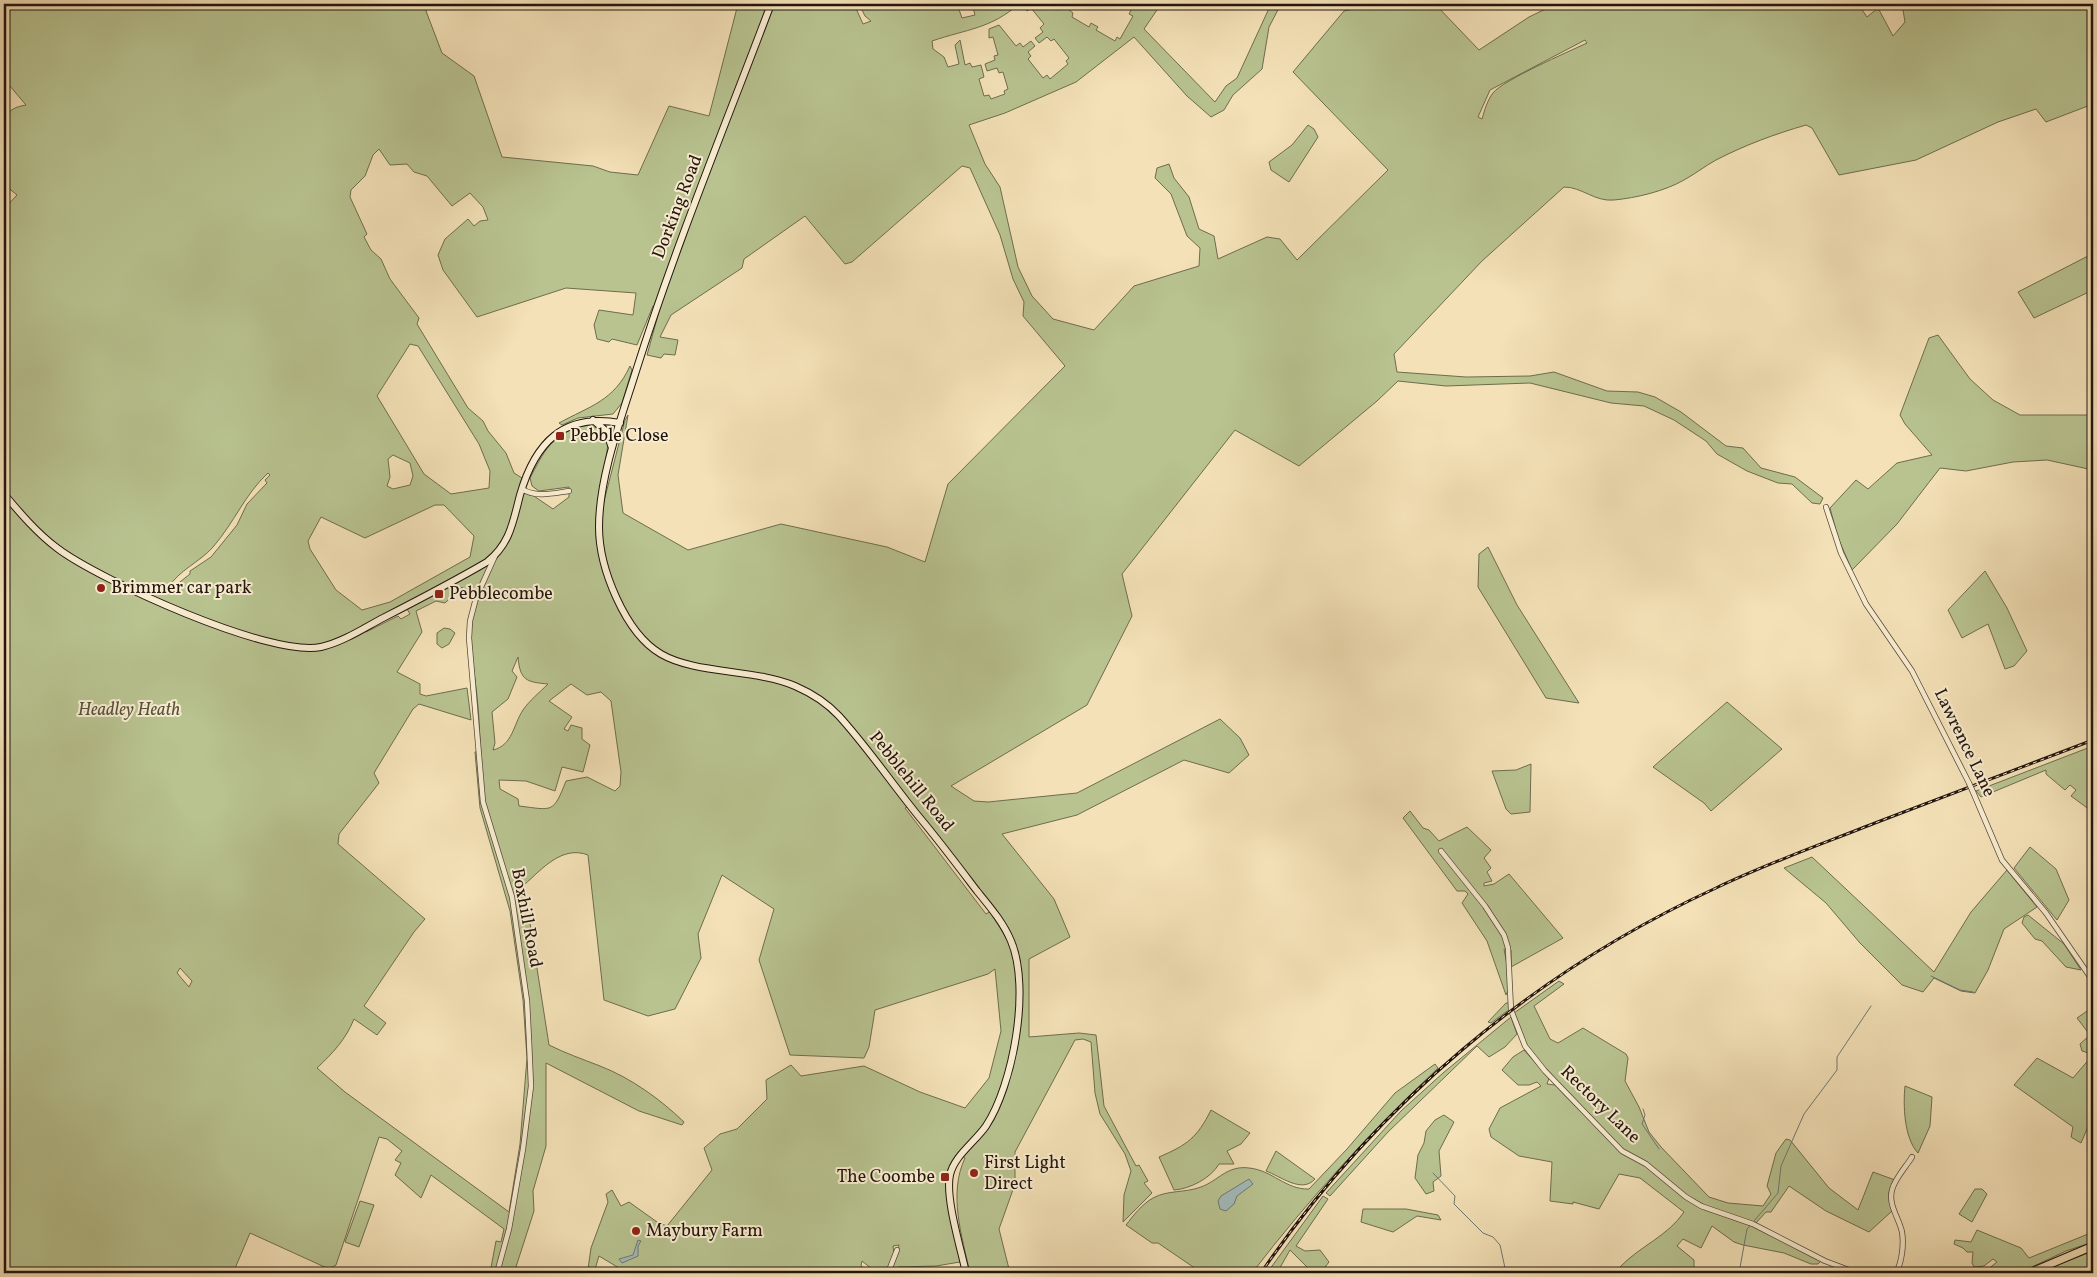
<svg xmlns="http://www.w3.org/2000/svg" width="2097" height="1277" font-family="Vollkorn,serif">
	<rect width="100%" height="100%" fill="#f4e1b7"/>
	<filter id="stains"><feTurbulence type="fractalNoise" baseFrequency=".004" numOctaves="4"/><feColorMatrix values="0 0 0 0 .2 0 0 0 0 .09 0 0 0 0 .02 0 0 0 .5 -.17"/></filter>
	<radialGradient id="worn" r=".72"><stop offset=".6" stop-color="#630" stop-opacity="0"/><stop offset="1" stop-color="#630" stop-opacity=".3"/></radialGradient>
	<path fill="#b8c390" stroke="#6e6c4f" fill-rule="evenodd" d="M4,4H432L426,11L442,53L474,76L502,157L593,166L610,172L638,175L669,106L709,116L738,4H854L863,24L871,21L865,16L859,4H957L962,18L975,15L972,4H1019C990,29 967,29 932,41L933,49L944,57L948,67L959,64L955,45L960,40L965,65L970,63L972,67L981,65L984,77L979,79L984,96L989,95L991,99L1005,94L1004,91L1008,89L1003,72L999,73L997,68L987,71L985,64L995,60L994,56L998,55L993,37L989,38V29L999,25L1016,46L1020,43L1023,47L1031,41L1035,46L1028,52L1031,56L1028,59L1043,78L1047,75L1050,79L1068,64L1066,61L1069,58L1054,39L1051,41L1047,37L1039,43L1035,38L1043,32L1040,28L1044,24L1031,8L1027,11L1025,4H1046L1058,10L1060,6L1063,8L1066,4H1072L1069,10L1073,13L1072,17L1089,27L1091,23L1098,27L1096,30L1115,41L1117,37L1120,39L1133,16L1129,14L1131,10L1120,4H1161L1144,29L1215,102L1226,86L1237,78L1271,4H1281L1269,27L1262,69L1233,95L1224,110L1211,117L1187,96L1134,37L1076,82L1005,113L969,125L985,164L1000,187L1018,267L1032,296L1053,319L1094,330L1134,286L1199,266L1200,248L1187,236L1171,194L1155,178L1157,168L1169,164L1174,178L1189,197L1199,229L1214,236L1218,259L1267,237L1280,239L1297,260L1388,170L1293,72L1344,11L1379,4H1435L1479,50L1529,17L1556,4H1858L1867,17L1878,8L1893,36L1905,22L1902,4H2093V104L2046,122L2036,109L1998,122L1916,160L1839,175L1812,128L1806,125C1775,134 1745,145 1716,160C1705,166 1695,174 1684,180C1665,191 1636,198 1614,200C1595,202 1582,187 1564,187L1482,261L1394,354L1397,372L1466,377L1530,376L1554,372L1607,391L1638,392L1655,397L1681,412L1726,446L1743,448L1761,468L1795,477L1823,498L1820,504L1812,503L1792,484L1778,483L1747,471L1717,454L1706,441L1674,420L1644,406L1611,403L1530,383L1446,386L1398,381L1377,401L1299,466L1235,430L1122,574L1132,616L1087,705L951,786L974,801L988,802L1077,793L1220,719L1240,738L1249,755L1229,773L1184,760L1077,815L1002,834L1054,899L1070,937L1029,959V1037L1079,1033L1096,1035L1104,1106L1136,1166L1139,1165L1148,1181L1144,1183L1152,1193L1123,1222L1124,1195L1131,1171L1125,1154L1100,1114L1095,1093L1091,1042L1083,1039L1075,1040L1015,1152V1184L999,1229L1010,1273H970C962,1236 948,1194 965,1158L960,1154L947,1178L960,1262L936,1266L898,1267L896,1273H890L898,1253L899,1245L893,1246L894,1253L886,1273H877L862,1261L861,1266L871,1273H622L619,1268L599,1256L595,1269H588L591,1248L608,1202L606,1194L612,1190L621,1206L629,1202L657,1222L667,1226L712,1170L704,1148L720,1134L737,1129L767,1099L766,1080L791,1065L801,1076L864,1066L920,1092L965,1108L989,1078L1001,1031L995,969L988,974L875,1010L869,1047L864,1058L790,1055L759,960L774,909L722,875L698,934L701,958L675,1009L648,1016L604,1000L588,855C562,845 542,869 524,885L549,1045C565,1053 582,1059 600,1066C631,1078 660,1099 684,1122L682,1125L639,1111L546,1063V1146L533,1191L534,1211L514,1273H490L496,1241L501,1242L504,1229L431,1175L421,1198L395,1175L401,1163L395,1160L402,1151L387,1139L379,1137L336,1265L329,1269L250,1233L233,1273H4V209L17,195L6,186L4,188V119C10,109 15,107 26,105L4,79ZM1585,40L1587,43C1568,52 1503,80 1493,93C1487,101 1485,109 1482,119L1478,117L1490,90ZM379,149L390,165L407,164L414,172L427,176L452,206L470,193L483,207L488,220L480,221L474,226L468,219L445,239L438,255L443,270L477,317L566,288L636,293L633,315L599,310L594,325L597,339L609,342L612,339L637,345L653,306L660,308L647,355L661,358L664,354L675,355L678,340L660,337L671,315L742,268L744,259L805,216L845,264L852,262L962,166L970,168L1000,235L1013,279L1024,302L1023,316L1065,366L948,484L925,562L887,547L781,524L688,550L623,513L618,475L628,415L625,420L603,505L599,554L596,525L608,444C600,413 566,427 550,445C542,454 536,467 530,478L532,486L539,491L569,487V497L553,509L528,492L518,493L522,478L514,473L506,453L488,431L483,421L468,408L417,324L419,318L390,279L381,259L371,250L364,237L367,234L350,197L351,190L365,176L373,155ZM410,344L418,346L479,444L490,471L489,488L451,494L424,474L377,396ZM393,455L410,463L413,476L410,485L393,489L387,486L390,477L388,459ZM268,473L270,475L265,480L267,483L247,504L237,525L211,557L190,571V574L171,589L168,588C179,570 200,562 213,547C234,523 245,494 268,473ZM435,505H444L474,536L470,557L390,602L362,610L336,590L310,549L308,541L321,517L365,538ZM462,587L471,600H478C465,629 474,666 477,696C479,715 480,733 480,751L475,752L480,808L510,911L523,1000L527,1058L520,1144L509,1212L345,1092L317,1068C333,1053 346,1039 354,1019L377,1035L386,1023L364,1006L414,932L425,919L338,844L339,834L379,783L374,773L413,709L419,704L471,720L467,688L426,696L420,694V684L397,672L422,632L416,611L436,601L445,603ZM404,604L410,614L401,619L398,616L366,632L361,626ZM518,657C520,681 527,682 548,684C540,692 529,701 523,710C513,725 513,745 493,750L495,743L492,712L508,699L517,677L512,671ZM571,684L587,695L601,692L611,701L621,772L620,786L615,791L587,777L566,781C553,814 553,810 519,806L518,799L500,789L499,780L526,781L555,791L562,767L583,772L590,745L582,739V728L571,725L568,731L564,729L572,717L549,701ZM912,805L994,909L986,914L905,808ZM180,968L192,981L189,987L177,973Z
		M1308,125L1314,129L1318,137L1289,182L1271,170L1269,162L1292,145Z
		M2088,256L2093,264V290L2034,318L2018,292Z
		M1938,335L1970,379L1993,400L2020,415H2093V470L2047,460L2013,462L1966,471L1940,468L1897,524L1852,570L1838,538L1830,508L1856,480L1868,489L1897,463L1932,455L1905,424L1900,415L1929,338Z
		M630,366L632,370L622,403L613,414L578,418L562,425L559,423C590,406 614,401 630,366Z
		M1488,547L1517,605L1579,703L1546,698L1478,587L1479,554Z
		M1985,571L2007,608L2027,651L2014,666L2005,669L1988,624L1962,638L1948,610Z
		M444,628L450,629L455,633L449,644L442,648L437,644V633Z
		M1727,702L1782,749L1711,811L1704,803L1653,767Z
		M2093,746V751L2087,754L2093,765V806L2090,810L2071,796L2076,790L2070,785L2065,790L2046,774V770L1981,797L1976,791Z
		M1531,764L1530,812L1511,814L1506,809L1492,771L1516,770Z
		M1410,811L1423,828L1429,830L1439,841L1467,827L1491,850L1484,858L1491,868L1487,872L1492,881L1484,883V886L1494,884L1509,874L1563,938L1511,967V950L1504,949C1506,961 1513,985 1506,995L1487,941L1462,903L1468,894L1465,891H1457L1403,818Z
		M2030,847L2056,869L2069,900L2057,920L2014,868Z
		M1812,857L1934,972L1971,912L2007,870L2037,907L2004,929L1988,970L1975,993L1961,991L1934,978L1923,992L1902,985L1860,943L1826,903L1784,868Z
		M2028,915L2064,944L2081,970L2066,967L2042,941L2035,939L2022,923L2024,917Z
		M1559,981L1564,984L1534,1006L1550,1039L1558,1043L1583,1028L1626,1054L1628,1058L1625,1081L1639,1107L1649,1132L1661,1147L1709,1197L1728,1203L1763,1206L1771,1194L1767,1186L1776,1153L1786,1139L1790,1140L1829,1188L1858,1210L1873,1172L1895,1180L1889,1193L1892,1211L1869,1232L1826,1211L1789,1186L1771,1212H1766L1756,1223L1708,1207L1694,1199L1702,1209L1754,1227L1821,1261L1818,1264H1811L1784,1253L1743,1245L1734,1242L1712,1226L1701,1248L1683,1239L1677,1246L1694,1260V1273H1627L1620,1267C1640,1246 1668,1236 1684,1212L1640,1178L1619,1174L1599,1209L1573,1202V1204L1550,1201L1552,1162L1519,1156L1491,1137L1489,1129L1500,1108L1541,1086L1537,1082L1529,1085H1518L1502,1070L1513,1057L1524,1050L1549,1078L1547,1084L1555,1085L1579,1110L1610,1136L1538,1060L1524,1041L1514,1013Z
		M1506,1003H1509L1510,1009L1491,1023L1488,1022Z
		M2093,1007V1053L2092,1054L2082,1051L2080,1044L2090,1035L2077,1018Z
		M1511,1017L1517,1034L1505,1047L1489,1057L1477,1046L1388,1132L1330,1196L1326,1193L1401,1111L1443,1073Z
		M2091,1057L2093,1059V1115L2081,1143L2071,1137L2073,1127L2014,1085L2037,1058L2073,1078Z
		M1435,1064L1438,1068C1370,1132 1309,1199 1252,1273H1202L1158,1243H1152L1126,1225C1133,1216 1142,1204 1153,1198C1167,1190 1185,1193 1201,1187C1218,1181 1227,1165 1249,1168C1272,1170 1286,1190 1309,1189L1347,1149L1395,1093Z
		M1905,1086L1932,1097L1930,1126L1918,1153C1904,1138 1903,1105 1905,1086Z
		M1211,1110L1250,1133L1241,1144L1227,1151L1234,1164H1219C1211,1178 1190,1189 1174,1190L1159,1157C1187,1145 1197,1138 1211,1110Z
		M1444,1115L1454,1122L1439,1151L1441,1176L1433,1182L1434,1191L1426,1194L1415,1178L1418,1155L1424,1143L1426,1131L1435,1120Z
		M1276,1151L1315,1179C1302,1194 1280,1176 1266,1171Z
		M1975,1189H1982L1987,1194L1972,1222L1959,1214Z
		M1323,1196L1328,1199L1296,1246L1305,1251L1320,1250L1329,1262L1322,1271L1308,1268L1290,1250L1277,1273H1267Z
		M360,1201L374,1205L359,1247L345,1242Z
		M1363,1209H1406L1438,1215L1441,1220L1417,1216L1393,1232L1361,1222Z
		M1977,1230L2021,1248L2029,1258L2093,1232V1242L2066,1251L2019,1273H1983L1997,1262L1993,1259L1984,1266L1974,1267L1972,1263L1973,1252H1967L1963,1248L1954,1244L1955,1240L1971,1242Z
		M2093,1251V1273H2037Z"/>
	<path fill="#a2baba" stroke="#6f7875" d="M1249,1179L1253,1184L1237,1196L1234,1204L1226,1211L1220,1209L1218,1201L1221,1196Z
		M638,1240L641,1241L638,1246V1256L622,1263L619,1259L633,1255Z"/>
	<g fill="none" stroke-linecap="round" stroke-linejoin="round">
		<path stroke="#6f7875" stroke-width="1" d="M1931,976L1960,990L1973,992
			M1643,1109L1645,1115L1642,1124L1659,1149
			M1433,1173L1455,1196L1454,1204L1483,1233L1493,1237L1500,1245L1505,1268L1510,1269L1511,1273
			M1754,1221L1778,1193L1781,1166L1804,1114L1837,1070V1057L1871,1006
			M1739,1273L1747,1229L1750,1226"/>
		<g stroke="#574838" stroke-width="6">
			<path id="minor" d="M522,489C536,498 554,493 569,491
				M1826,507L1841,553L1866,604L1912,671L1969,783
				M495,556L476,598L470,621L469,638L483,802L512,897L527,1001L529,1040L531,1086L523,1149L509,1229L497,1273
				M1973,792L2002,860L2046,913L2093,981
				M1441,851L1485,906L1504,935L1508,948L1511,1010L1525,1046L1545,1071L1622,1151L1646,1164L1686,1197L1701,1206L1753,1224L1825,1261L1857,1273
				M888,1273L897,1250
				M1896,1273C1902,1262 1904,1244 1902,1232C1899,1218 1888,1205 1892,1190C1895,1178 1906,1167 1912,1157"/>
		</g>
		<g stroke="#23150e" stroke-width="8">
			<path id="secondary" d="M771,4C725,126 675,247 636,371C621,419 599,477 599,527C599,568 625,633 661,654C695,674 755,669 795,686C811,693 827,703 839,716C868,748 893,785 920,818C940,842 958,866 977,891C990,907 1003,922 1011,941C1031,988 1013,1085 986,1126C975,1142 954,1156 950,1175C945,1198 961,1249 966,1273
				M593,420L606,431L612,448
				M4,494C20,513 37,533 57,548C99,580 271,658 321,647C343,642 364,628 383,618C418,600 453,582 487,562C510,544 513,522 520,495C535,443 563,413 620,423"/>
		</g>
		<g stroke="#23150e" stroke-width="9">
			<path id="primary" d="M2029,1273L2093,1246"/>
		</g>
		<use href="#minor" stroke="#f8ecd0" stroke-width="4.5"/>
		<use href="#secondary" stroke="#f8ecd0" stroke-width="6"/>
		<use href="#primary" stroke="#f4e1b7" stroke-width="7"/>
		<g stroke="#23150e" stroke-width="3">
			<path id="rail" d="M1261,1273C1374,1107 1533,972 1716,888C1768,863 1822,844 1875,823C1948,795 2021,768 2093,740"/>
		</g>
		<use href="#rail" stroke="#f8ecd0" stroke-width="1" stroke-dasharray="4" stroke-linecap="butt"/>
		<g stroke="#574838" stroke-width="6" stroke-linecap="butt">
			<path id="minor-bridge" d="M1969,783L1973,792"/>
		</g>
		<use href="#minor-bridge" stroke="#f8ecd0" stroke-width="4.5"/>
	</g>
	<g fill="#8f2418" stroke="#f8ecd0" stroke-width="2">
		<rect x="555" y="431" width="10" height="10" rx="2.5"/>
		<circle cx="101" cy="588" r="5"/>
		<rect x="434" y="589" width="10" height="10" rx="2.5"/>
		<circle cx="974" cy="1173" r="5"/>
		<rect x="940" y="1172" width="10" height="10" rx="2.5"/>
		<circle cx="636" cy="1231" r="5"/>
	</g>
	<g text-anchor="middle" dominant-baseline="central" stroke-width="4" stroke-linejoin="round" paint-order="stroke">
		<g font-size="18" fill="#23150e" stroke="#f8ecd0">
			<text transform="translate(678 207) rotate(-69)">Dorking Road</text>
			<text transform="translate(1964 743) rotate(64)">Lawrence Lane</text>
			<text transform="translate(911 782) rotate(51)">Pebblehill Road</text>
			<text transform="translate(526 918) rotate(79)">Boxhill Road</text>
			<text transform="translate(1600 1105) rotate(44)">Rectory Lane</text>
		</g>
		<g font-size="18" fill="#23150e" stroke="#f8ecd0" text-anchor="start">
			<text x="570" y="436">Pebble Close</text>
			<text x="111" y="588">Brimmer car park</text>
			<text x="449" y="594">Pebblecombe</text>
			<text x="984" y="1163">First Light<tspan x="984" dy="21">Direct</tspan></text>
			<text x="935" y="1177" text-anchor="end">The Coombe</text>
			<text x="646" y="1231">Maybury Farm</text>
		</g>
		<g font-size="18" font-style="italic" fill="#57523c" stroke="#f8ecd0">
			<text x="129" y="710">Headley Heath</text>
		</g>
	</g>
	<rect width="2097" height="1277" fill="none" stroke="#f4e1b7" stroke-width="20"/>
	<rect x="5" y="5" width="2087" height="1267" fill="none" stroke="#23150e" stroke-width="2.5"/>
	<rect x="10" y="10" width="2077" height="1257" fill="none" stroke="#23150e"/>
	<rect width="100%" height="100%" filter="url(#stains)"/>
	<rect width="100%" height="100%" fill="url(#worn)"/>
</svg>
